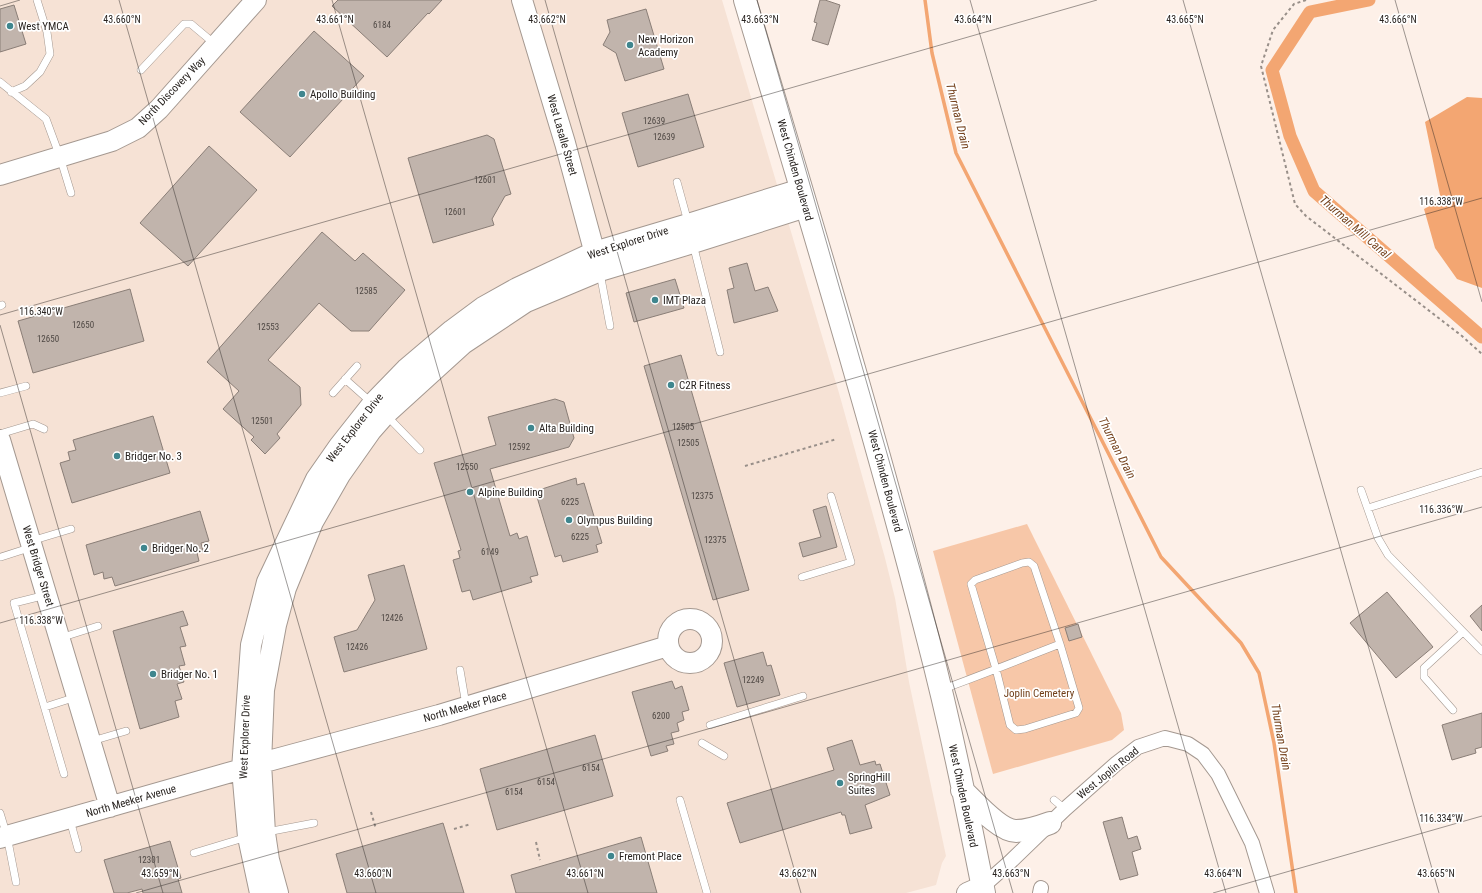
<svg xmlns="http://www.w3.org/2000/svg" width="1482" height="893" font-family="'Roboto Condensed',sans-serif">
	<rect width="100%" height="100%" fill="#fdf0e8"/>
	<path fill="#f6e2d5" d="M0,0H722L839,393L885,558L895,598L909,682L946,856L942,863L936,885L906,893H0Z"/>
	<path fill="#f7c7a8" d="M1027,524L1121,713L1124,730L1112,740L993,774L933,551Z"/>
	<path fill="#f3a672" d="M1467,97L1482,98V288L1457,279L1435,248L1424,209L1441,200L1425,122Z"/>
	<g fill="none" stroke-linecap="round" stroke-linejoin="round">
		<path stroke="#f3a672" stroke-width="3.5" d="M925,0L932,53L956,153L1161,557L1241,643L1259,673L1274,743L1296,893"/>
		<path stroke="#f3a672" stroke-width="13" d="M1369,0L1310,12L1272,70L1290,136L1314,191L1482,337"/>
	</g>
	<path fill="#c1b4ac" stroke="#8a7e77" d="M338,0H442L429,14L428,13L387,57L332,6Z
		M820,0H825L840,5L828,45L812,40L817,23L814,22Z
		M14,5L26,44L0,52V9Z
		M646,9L664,69L625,81L616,53L603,45L610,32L607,20Z
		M314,31L364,76L290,157L240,112Z
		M688,94L704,147L638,167L622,113Z
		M487,135L494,139L511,194L505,196L492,219L494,225L433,243L408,158Z
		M209,146L257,190L188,266L140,223Z
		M322,232L355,261L363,253L405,290L369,331H351L319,303L268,360L300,387L301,405L277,434L280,438L265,454L251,440L254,437L223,409L239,391L207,362Z
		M747,263L755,291L768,287L778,311L734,323L727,290L734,288L729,268Z
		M675,279L684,308L634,322L626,293Z
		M130,289L144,341L33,373L18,321Z
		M681,355L749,590L713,600L644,366Z
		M555,399L564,402L574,438L569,447L490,469L510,536L517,533L519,539L527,536L538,575L530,577L532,582L473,600L470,590L462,592L453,560L460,558L458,551L461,550L434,463L496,445L488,417Z
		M153,416L170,473L72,503L60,463L70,460L68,452L76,450L73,440Z
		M576,478L577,485L584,483L602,543L596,545L598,552L563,562L561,555L555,557L537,497L543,495L542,489Z
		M826,506L837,547L803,557L799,543L821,537L813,510Z
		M200,511L209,541L201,543L203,551L197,553L199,561L115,586L112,577L104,579L103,572L94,575L86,545Z
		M404,565L427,649L344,672L334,637L357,630L375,600L368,575Z
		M1387,592L1433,647L1396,678L1350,623Z
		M1482,605V631L1470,616Z
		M183,611L188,625L180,627L186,646L180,647L185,665L179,666L184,682L177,684L182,699L175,701L179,717L140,729L113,631Z
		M1078,624L1082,637L1069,641L1065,628Z
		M763,652L767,666L771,665L780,695L737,707L724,663Z
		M672,681L675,689L682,686L689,710L682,712L684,720L677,723L679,731L671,733L674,744L666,746L668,751L651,756L632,692Z
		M1482,713V747L1475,749L1476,753L1452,760L1442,725Z
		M595,735L613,796L497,830L480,769Z
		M852,740L860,765L875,761L876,765L880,764L890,795L865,805L872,828L850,834L845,815H842L841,812L740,843L727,803L834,770L827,748Z
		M1122,817L1128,839L1137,836L1141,849L1132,852L1138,875L1120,880L1103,822Z
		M443,823L464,893H347L336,854Z
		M641,837L657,893H516L511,875Z
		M170,841L181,878L178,879L182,893H143L142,889L127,893H114L104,860Z"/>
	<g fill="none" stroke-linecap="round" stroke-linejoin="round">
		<g stroke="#a49890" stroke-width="8">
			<path id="lane" d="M141,70L184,24H191L216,45
				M0,82L46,119L60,157L71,193
				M11,92L25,86L40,72L50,54L47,32L37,0
				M677,182L688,222
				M693,244L720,352
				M600,273L610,326
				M0,306L2,305
				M345,379L372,403
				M0,393L26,386
				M333,393L357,366
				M386,415L420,450
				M0,434L33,424L44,429
				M1361,490L1378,538L1388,555L1482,651
				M1368,508L1482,472
				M31,541L71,529
				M1,557L32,547
				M802,577L851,562L831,496
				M46,595L14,603L64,774
				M60,638L98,626
				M460,670L466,705
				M943,689C982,675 1021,659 1060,644L1034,566L1029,562L1022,563L975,580L971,584L973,591L996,669L1010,725L1016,730L1025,729L1076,713L1079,708L1060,644
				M45,707L76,697
				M1453,710L1424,677V668L1463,632
				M710,725L803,696
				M92,741L126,731
				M702,743L724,756
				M680,800L707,893
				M1054,800L1065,809
				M0,813L7,836L16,882
				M70,820L78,849
				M267,832L314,823
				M194,853L247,837"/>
		</g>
		<g stroke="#a49890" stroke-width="16">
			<path id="street" d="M983,886L1009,863L1065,809L1117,763L1138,747L1165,738L1188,744L1203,754L1218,774L1252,843L1267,893
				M1040,893L1041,888"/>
		</g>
		<g stroke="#a49890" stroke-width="22">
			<path id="secondary" d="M522,0L565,143L598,265
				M0,175L112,141L138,128L159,109L256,0
				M0,440L110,807
				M668 641a22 22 0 1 1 44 0a22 22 0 1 1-44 0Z
				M261,763L439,715L668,646
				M0,838L242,769
				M260,893L248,837L242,769L251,645L267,582L316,479L339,446L373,403L406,369L452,330L483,307L517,288L594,252L688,224L801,189
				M278,893L269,860L265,833L261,763L264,690L276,625L286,588L313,522L340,475L371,431L386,414L463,344L526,302L600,271L693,243L806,207
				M967,893L983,886"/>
		</g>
		<g stroke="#a49890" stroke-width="24">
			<path id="primary" d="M745,0C808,212 873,424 928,639C950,723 967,808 984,893
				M962,790C974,801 999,831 1016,831C1028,831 1039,827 1050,823"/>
		</g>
		<path stroke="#988f89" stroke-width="2" stroke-dasharray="3 3" stroke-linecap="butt" d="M1306,0L1294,4L1273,30L1261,66L1295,204L1306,216L1462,336L1482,354
			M745,466L837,439
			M371,812L376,829
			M454,829L471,824
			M536,842L540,860"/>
		<use href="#lane" stroke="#fff" stroke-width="7"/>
		<use href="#street" stroke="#fff" stroke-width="14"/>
		<use href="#secondary" stroke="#fff" stroke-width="20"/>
		<use href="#primary" stroke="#fff" stroke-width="22"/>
	</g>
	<path fill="none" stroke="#292421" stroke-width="1" stroke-opacity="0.45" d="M119,0L376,893M332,0L588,893M545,0L801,893M757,0L1013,893M970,0L1226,893M1183,0L1439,893M1395,0L1482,302M0,6L20,0M0,315L1097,0M0,325L163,893M0,623L1482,198M136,893L1482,507M1213,893L1482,816"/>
	<g fill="#3f868e" stroke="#fff" stroke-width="1.5">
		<circle cx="10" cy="26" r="4"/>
		<circle cx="630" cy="45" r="4"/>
		<circle cx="302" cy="94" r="4"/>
		<circle cx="655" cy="300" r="4"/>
		<circle cx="671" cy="385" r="4"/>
		<circle cx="531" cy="428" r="4"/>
		<circle cx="117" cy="456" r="4"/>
		<circle cx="470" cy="492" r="4"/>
		<circle cx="569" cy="520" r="4"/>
		<circle cx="144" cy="548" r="4"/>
		<circle cx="153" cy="674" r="4"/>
		<circle cx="840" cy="783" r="4"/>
		<circle cx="611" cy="856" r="4"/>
	</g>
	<g text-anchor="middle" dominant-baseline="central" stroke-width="3.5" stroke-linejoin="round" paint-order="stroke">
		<g font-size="9" fill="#4f4844">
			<text x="382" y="25">6184</text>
			<text x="654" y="121">12639</text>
			<text x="664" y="137">12639</text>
			<text x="485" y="180">12601</text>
			<text x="455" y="212">12601</text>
			<text x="366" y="291">12585</text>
			<text x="83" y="325">12650</text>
			<text x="268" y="327">12553</text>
			<text x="48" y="339">12650</text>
			<text x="262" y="421">12501</text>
			<text x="683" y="427">12505</text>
			<text x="688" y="443">12505</text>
			<text x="519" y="447">12592</text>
			<text x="467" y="467">12550</text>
			<text x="702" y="496">12375</text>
			<text x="570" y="502">6225</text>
			<text x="580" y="537">6225</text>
			<text x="715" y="540">12375</text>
			<text x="490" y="552">6149</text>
			<text x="392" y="618">12426</text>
			<text x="357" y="647">12426</text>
			<text x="753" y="680">12249</text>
			<text x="661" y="716">6200</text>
			<text x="591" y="768">6154</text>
			<text x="546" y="782">6154</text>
			<text x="514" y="792">6154</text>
			<text x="149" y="860">12301</text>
		</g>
		<g font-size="11" fill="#292421" stroke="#fff" text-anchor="start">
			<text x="18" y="26">West YMCA</text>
			<text x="638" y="39">New Horizon<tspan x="638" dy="13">Academy</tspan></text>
			<text x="310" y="94">Apollo Building</text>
			<text x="663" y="300">IMT Plaza</text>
			<text x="679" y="385">C2R Fitness</text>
			<text x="539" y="428">Alta Building</text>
			<text x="125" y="456">Bridger No. 3</text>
			<text x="478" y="492">Alpine Building</text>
			<text x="577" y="520">Olympus Building</text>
			<text x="152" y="548">Bridger No. 2</text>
			<text x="161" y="674">Bridger No. 1</text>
			<text x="848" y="777">SpringHill<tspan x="848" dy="13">Suites</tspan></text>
			<text x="619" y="856">Fremont Place</text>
		</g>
		<g font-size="11" fill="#292421" stroke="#fff">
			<text transform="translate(172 91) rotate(-46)">North Discovery Way</text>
			<text transform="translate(562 135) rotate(74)">West Lasalle Street</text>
			<text transform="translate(795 170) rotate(74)">West Chinden Boulevard</text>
			<text transform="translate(628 243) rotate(-18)">West Explorer Drive</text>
			<text transform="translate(355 428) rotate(-52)">West Explorer Drive</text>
			<text transform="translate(885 481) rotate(75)">West Chinden Boulevard</text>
			<text transform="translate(38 566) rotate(73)">West Bridger Street</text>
			<text transform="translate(465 707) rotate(-16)">North Meeker Place</text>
			<text transform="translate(245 737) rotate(-88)">West Explorer Drive</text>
			<text transform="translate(1108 773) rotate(-39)">West Joplin Road</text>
			<text transform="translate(963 796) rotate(78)">West Chinden Boulevard</text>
			<text transform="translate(131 801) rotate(-16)">North Meeker Avenue</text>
		</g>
		<g font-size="11" fill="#713f19" stroke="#fff">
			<text x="1039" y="693">Joplin Cemetery</text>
		</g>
		<g font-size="12" font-style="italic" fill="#75421d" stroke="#fff">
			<text transform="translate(958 116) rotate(76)">Thurman Drain</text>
			<text transform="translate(1355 227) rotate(41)">Thurman Mill Canal</text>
			<text transform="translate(1117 448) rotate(63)">Thurman Drain</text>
			<text transform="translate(1281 737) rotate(80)">Thurman Drain</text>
		</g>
	</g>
	<g font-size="10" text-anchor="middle" fill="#292421" stroke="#fff" stroke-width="3.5" stroke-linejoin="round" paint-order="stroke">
		<text x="122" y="23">43.660°N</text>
		<text x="335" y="23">43.661°N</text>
		<text x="547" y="23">43.662°N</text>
		<text x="760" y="23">43.663°N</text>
		<text x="973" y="23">43.664°N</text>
		<text x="1185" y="23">43.665°N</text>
		<text x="1398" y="23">43.666°N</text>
		<text x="1441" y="205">116.338°W</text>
		<text x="41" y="315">116.340°W</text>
		<text x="1441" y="513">116.336°W</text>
		<text x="41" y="624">116.338°W</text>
		<text x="1441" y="822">116.334°W</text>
		<text x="160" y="877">43.659°N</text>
		<text x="373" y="877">43.660°N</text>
		<text x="585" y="877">43.661°N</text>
		<text x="798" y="877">43.662°N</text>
		<text x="1011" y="877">43.663°N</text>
		<text x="1223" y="877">43.664°N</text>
		<text x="1436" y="877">43.665°N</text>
	</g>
</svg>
